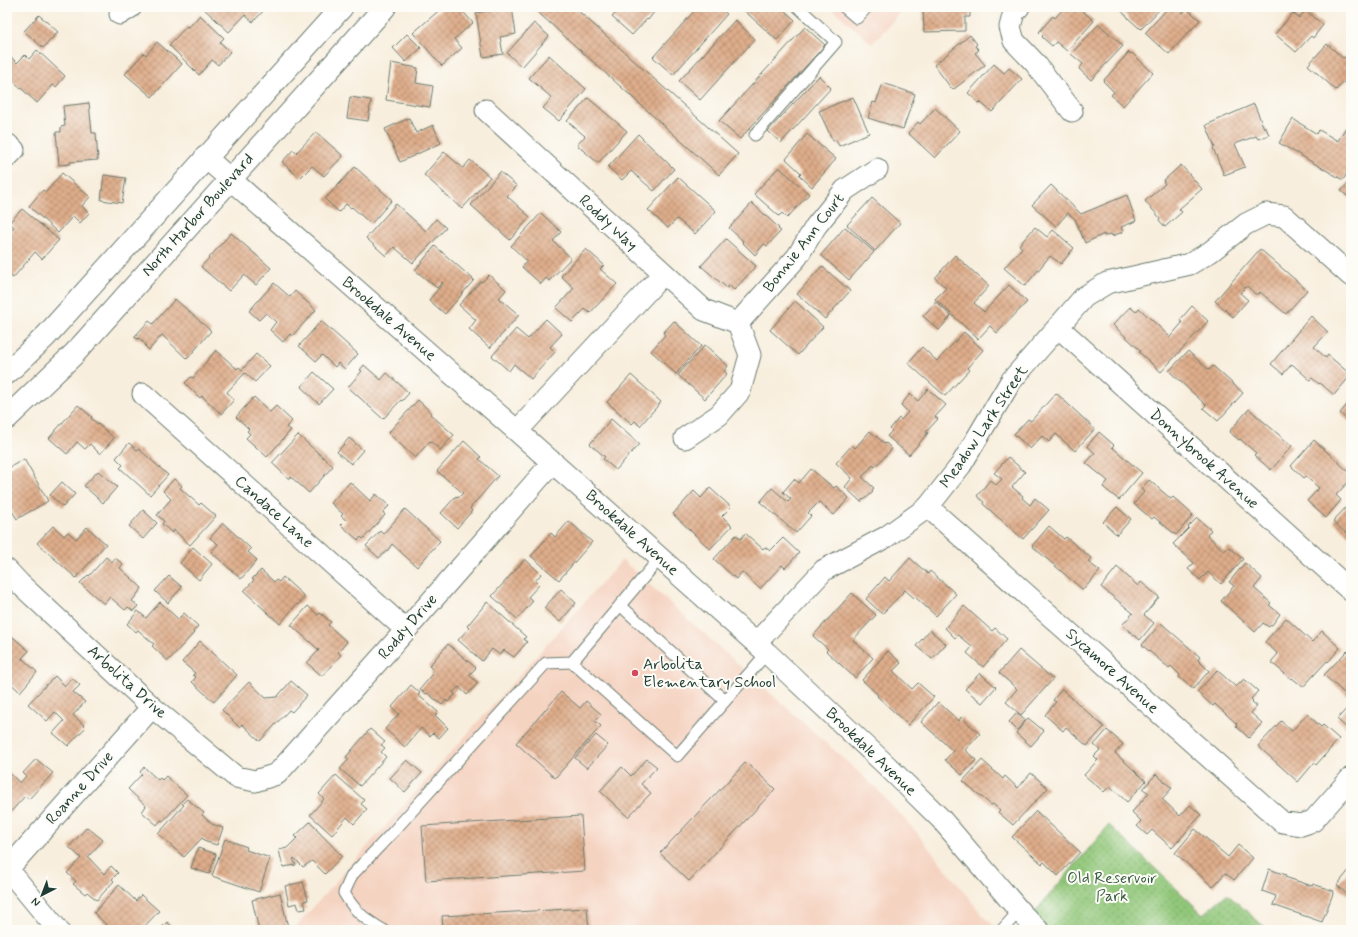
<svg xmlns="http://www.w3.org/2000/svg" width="1358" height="937" font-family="Mynerve,sans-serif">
	<defs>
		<pattern id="park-dots" width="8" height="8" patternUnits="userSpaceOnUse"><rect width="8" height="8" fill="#91c779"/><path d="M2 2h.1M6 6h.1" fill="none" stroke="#76a364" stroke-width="1.8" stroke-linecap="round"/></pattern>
		<pattern id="building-cross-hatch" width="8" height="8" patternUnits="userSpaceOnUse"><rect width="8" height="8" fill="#dfad8b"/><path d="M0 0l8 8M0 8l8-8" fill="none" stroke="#b48e72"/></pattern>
	</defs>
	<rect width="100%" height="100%" fill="#fdfcf7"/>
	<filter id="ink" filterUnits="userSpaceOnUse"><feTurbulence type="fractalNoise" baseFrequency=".025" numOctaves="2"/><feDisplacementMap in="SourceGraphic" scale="8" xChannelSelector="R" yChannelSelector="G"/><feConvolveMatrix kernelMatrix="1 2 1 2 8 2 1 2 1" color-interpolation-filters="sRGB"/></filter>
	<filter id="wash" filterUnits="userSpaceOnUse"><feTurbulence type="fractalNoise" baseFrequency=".012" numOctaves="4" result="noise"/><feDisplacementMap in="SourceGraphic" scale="16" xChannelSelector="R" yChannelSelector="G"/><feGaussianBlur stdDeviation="0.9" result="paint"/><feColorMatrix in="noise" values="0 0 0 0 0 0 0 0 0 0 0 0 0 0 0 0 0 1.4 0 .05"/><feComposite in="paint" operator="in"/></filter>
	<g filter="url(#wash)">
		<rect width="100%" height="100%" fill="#f8eedd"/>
		<path fill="#f5d3c1" d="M830,7H905L872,44Z
			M622,560L875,787L917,833L980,912L998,930H293Z"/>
		<path fill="url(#park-dots)" stroke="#588256" d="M1109,825L1203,914L1227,894L1268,930H1039L1028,920Z"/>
		<g id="blocks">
			<path fill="url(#building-cross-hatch)" d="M202,7H267L253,22L245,15L229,32Z
				M443,7H459L473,23L454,39L462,48L442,66L413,33Z
				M512,7L516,34L500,37L503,54L483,57L476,13Z
				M532,7H574L738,154L719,175Z
				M601,7H611L607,12Z
				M621,7H658L648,20L647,19L632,35L612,17Z
				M698,7H719L727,14L673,75L653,57Z
				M740,7H781L795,20L777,40Z
				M923,7H970V17H965V31L924,32Z
				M1065,7H1078L1094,21L1067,51L1056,42L1052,46L1042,37L1043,36L1039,32L1053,16L1055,18Z
				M1119,7H1162L1141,29L1139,27V28L1128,18V17L1118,8Z
				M1169,7H1177L1183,13L1187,9L1200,20L1169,54L1159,45V46L1145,33Z
				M1306,10L1323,25L1313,38L1311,36L1296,52L1275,34L1293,13L1299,18Z
				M39,15L58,32L43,48L24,31Z
				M200,15L224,38L220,42L230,52L218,65L212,60L199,75L169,45L187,26L189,27Z
				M735,20L755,39L700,100L679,81Z
				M534,23L549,36L522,67L507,53Z
				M1099,24L1123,46L1091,80L1079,69L1083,64L1071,54Z
				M805,27L825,45L740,139L719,121Z
				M407,34L421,48L406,62L393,48Z
				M970,35L977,44L975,46L979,50L975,53L985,65L954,89L951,88L934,65Z
				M157,42L182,64L152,97L125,74L144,53L146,55Z
				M1327,44L1343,58L1345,57L1349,61L1345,66L1351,71V73L1345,81L1336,90L1308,65Z
				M37,50L65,76L56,87L53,85L37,103L10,78L7,82V62L11,57L17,63L25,55L29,59Z
				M1129,52L1131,54L1132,53L1153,73L1123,106L1111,95L1114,92L1103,81Z
				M549,55L586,89L559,121L543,108L552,98L529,78Z
				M391,63L418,68L416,83L433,86L430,107L386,100Z
				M994,64L1004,73L1009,68L1022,79L992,112L980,102L979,103L968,93Z
				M819,76L831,88L781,143L768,131Z
				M883,83L915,94L903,129L868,118L873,102L876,103Z
				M350,97L371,100L368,121L347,118Z
				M853,97L869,133L839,146L836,140L833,141L819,111Z
				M588,98L627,131L598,163L577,145L585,136L567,121Z
				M89,103L92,133H96L98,160L70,162V164L59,165L56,132H61V127L65,126L63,106Z
				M1254,104L1264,128H1266L1269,135L1258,139L1256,136L1235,144L1245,167L1224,175L1213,148L1215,147L1206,125Z
				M935,108L960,131L935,158L908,133L918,122L920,124Z
				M409,118L416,133L433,125L441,143L400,162L385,129Z
				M1293,119L1317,134L1319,130L1338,141L1346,127L1351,129V167L1343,180L1279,143Z
				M316,132L343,156L324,176L312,166L300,178L282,162L293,150L296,153Z
				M638,134L674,169L654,191L631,171L622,180L608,167Z
				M807,134L836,159L812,187L799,175L801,173L786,159Z
				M444,152L463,168L470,160L490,177L462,209L424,175Z
				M1181,165L1202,189L1179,209L1182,212L1165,227L1159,220L1160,218L1145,201L1165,184L1163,181Z
				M355,167L392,200L371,224L352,207L351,208L346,204L339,212L325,199Z
				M779,167L809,194L787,218L782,213L779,216L754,194Z
				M500,172L517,186L507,196L530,217L510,240L471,205Z
				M62,173L90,197L82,206L89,213L80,223L73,216L58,233L29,206L43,190L46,192Z
				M104,175L126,178L122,203L101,200Z
				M678,177L716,211L695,234L677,219L668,228L648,210Z
				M1351,180V199L1341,191Z
				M1051,185L1081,214L1127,195L1136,221L1121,227L1123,232L1112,236L1111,234L1104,236V234L1085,243L1075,219L1068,213L1056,226L1032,205Z
				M872,198L900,223L875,251L847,225Z
				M752,203L779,228L778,229L781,231L767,246L764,244L755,255L742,242L743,241L729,228Z
				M396,204L426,231L436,219L446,228L413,263L394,247L386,256L366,238Z
				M22,209L59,240L42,259L35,252L13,278L7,273V235L14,227L9,223Z
				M541,213L561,232L553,241L571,258L549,281L546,278L541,284L522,267L527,261L511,246Z
				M845,227L874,252L849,280L821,255Z
				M1035,227L1047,237L1053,230L1074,248L1061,264L1050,256L1025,286L1004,268L1022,248L1019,245Z
				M231,233L271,268L256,285L244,275L229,291L201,267Z
				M726,239L756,266L734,290L729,285L727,288L701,266Z
				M435,246L474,280L445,314L429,300L443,283L442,282L437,288L415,270Z
				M586,249L604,265L600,269L617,284L590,313L585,309L572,322L556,308L574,288L561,276Z
				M1260,249L1307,290L1286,314L1260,292L1258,294H1255L1247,286L1240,293L1248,300L1233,317L1215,301Z
				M955,255L989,286L974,303L984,312L1009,285L1027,302L997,333L990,326L978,339L935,299L946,288L935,278Z
				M822,266L850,291L825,319L797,294Z
				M489,275L506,290L499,298L519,315L490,348L469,329L476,320L459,305L481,281L482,282Z
				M274,283L290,297L295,291L316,310L292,336L290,334L283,342L270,330L276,322L266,313L259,320L249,311Z
				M175,299L211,331L187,359L162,335L149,350L145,346L146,345L139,338L138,339L134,337L149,321L153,324Z
				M795,301L823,327L798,355L770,330Z
				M936,302L951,316L939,330L923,316Z
				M1192,306L1208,321L1161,372L1139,352L1141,351L1113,325L1130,307L1136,312L1139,308L1170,337L1182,323L1180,320Z
				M1311,316L1328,332L1314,347L1326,358L1328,355L1351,375L1334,395L1320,383L1319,384L1312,378L1310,380L1292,364L1283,374L1271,364Z
				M546,319L562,334L550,347L555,352L531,379L514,364L509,371L492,356L516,329L528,339Z
				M321,321L358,354L345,369L338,363L335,367L322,355L316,361L299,346Z
				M674,321L701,346L676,374L651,351L665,335L663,333Z
				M964,332L983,350L967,368L969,370L945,396L908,363L922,347L937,361Z
				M705,345L728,366L724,371L727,374L705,399L678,375Z
				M216,350L237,369L239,367L242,370L256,354L270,366L255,382L245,373L227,392L234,400L221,414L202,396L200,398L185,383L191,377L193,378Z
				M1188,351L1209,370L1213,366L1243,393L1218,421L1203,408L1206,405L1169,371Z
				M364,365L381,380L387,373L409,393L402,401L401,400L383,419L348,387L362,371L360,370Z
				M314,372L333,389L319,404L301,387Z
				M631,375L661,402L640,426L635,421L632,424L607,402Z
				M928,389L946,405L935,417L938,419L926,432L928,433L909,455L887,436L892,431L890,429L899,418L901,420L908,412L901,405L910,394L918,401Z
				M1056,393L1095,429L1075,451L1056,434L1049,442L1042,436L1030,449L1014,434L1028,419L1031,421Z
				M254,397L270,412L276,406L292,421L286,427L291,430L267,457L246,438L250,434L247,431L249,429L236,417Z
				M418,400L432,413L430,414L454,435L440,450L430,441L415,458L388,433Z
				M1351,400V423L1340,413Z
				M78,405L92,417L91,418L114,438L100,454L90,444L85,449L77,442L67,454L49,438Z
				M1249,409L1292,446L1271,470L1254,455L1256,453L1240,439L1239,440L1229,432Z
				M611,419L639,444L616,470L603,459L605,457L590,444Z
				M870,431L885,444L886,443L892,449L875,467L873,465L862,477L874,488L872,490L873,492L864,500L863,499L861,502L845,487L852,478L836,463L852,445L855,448Z
				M1099,432L1114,445L1112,447L1142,473L1119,500L1103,487L1108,481L1086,463L1095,453L1087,446Z
				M298,435L333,466L309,493L291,477L289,479L272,463Z
				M349,438L363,450L351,464L337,452Z
				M1314,440L1351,474V479L1336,495L1341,500L1326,518L1307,501L1319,488L1305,476L1304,478L1291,466Z
				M464,441L481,457L479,459L498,476L470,508L472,511L457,528L441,513L456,496L458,498L463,493L437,471Z
				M129,443L137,450L139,449L168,475L150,495L120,468L123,465L116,458Z
				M1008,457L1025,472L1012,487L1023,496L1022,498L1030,505L1035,498L1049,510L1023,539L983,504L984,502L977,496L990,480L996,485L1002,479L994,473Z
				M24,459L48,501L17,519L7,503V469Z
				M811,469L834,488L836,486L849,498L834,515L819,502L808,513L811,516L796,533L760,502L772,488L788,502L791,499L783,492L794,479L799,483Z
				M98,471L117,487L103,503L84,486Z
				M174,479L182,486L180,488L199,505L201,503L216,516L190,545L174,530L172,533L162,524L164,521L157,515L171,499L163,491Z
				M1149,480L1171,499L1173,497L1193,515L1176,535L1154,517L1152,519L1134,504L1144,492L1141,489Z
				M62,482L75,494L63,507L50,495Z
				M350,482L370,501L376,494L389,506L383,512L385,515L363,539L361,537L358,540L341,525L346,520L341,516L343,514L331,503Z
				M710,488L731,507L722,516L732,526L710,549L673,514L694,491L701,498Z
				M1351,502V540L1349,538L1350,537L1333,521Z
				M1117,507L1131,519L1117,535L1103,522Z
				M405,509L440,541L417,567L392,544L388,550L379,558L366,546L380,531L383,534Z
				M143,510L157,523L143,539L129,526Z
				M1197,518L1211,530L1207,535L1224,551L1229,547L1243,559L1221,584L1208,572L1200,580L1188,569L1194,563L1173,544L1189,528L1188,527Z
				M569,521L592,542L559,580L531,556L551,533L555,537Z
				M223,523L251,549L248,552L257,560L241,579L211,552L218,544L210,538Z
				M53,526L64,536L68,532L76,539L87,527L106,544L76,578L37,543Z
				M1049,526L1064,539L1066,537L1091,558L1088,562L1100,571L1083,590L1032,546Z
				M745,533L763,549L765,547L770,551L783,538L799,553L785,568L782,565L760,589L742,572L736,579L714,559L736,535L741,539Z
				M193,547L212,564L199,580L180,563Z
				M106,557L112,562L115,558L123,564L120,568L142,588L132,601L138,606L133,611L128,607L125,610L110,597L104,604L80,583L88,575L89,576Z
				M910,558L928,574L930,571L956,594L936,616L915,597L914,598L905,590L882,614L866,599L885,577L889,581Z
				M525,559L541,574L535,581L539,585L528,597L533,601L517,619L492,596Z
				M1245,563L1262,578L1254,588L1271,603L1269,605L1280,614L1272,625H1271L1269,627L1263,623L1255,632L1221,601L1234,586L1229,582Z
				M1117,567L1138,586L1141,582L1159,597L1144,615L1154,623L1140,640L1122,625L1133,613L1101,587Z
				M261,570L274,582L276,580L279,582L283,577L305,597L298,605L297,604L280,624L244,591L254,580L252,579Z
				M169,576L182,587L168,603L155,591Z
				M561,589L576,603L560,622L544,608Z
				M852,593L876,615L853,640L873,658L855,678L826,651L828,649L813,636Z
				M160,602L178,619L184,613L198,626L193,632L194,633L168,661L152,646L154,644L138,630L136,632L127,624L138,611L146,618Z
				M487,602L526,637L524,639L527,642L514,657L504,650L500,655L492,649L482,661L458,640L469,628L467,626Z
				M308,606L318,615L320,613L331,622L328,625L347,642L338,652L341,655L322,676L307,663L319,650L291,625Z
				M964,606L992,631L995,628L1007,639L983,667L967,653L972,647L958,635L955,638L945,628Z
				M1286,618L1312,642L1322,631L1340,648L1328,662L1327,661L1303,687L1292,678L1291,679L1271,662L1278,654L1265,642Z
				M1161,623L1200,657L1198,660L1209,671L1193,689L1179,677L1180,675L1171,666L1169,668L1142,645Z
				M930,630L946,644L932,659L916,646Z
				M7,632L29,651L22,658L37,672L20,692L7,680Z
				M200,641L237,675L214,702L192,682L196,677L193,675L195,673L182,662Z
				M448,644L476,668L469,675L478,683L467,695L459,687L453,692L455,695L448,702L446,700L442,705L427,693L426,694L420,689L433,674L431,673L433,670L429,666Z
				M1019,650L1053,679L1021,715L1006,702L1017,689L999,673Z
				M888,651L901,663L893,671L912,689L918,683L934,697L908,725L877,696L878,695L862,680Z
				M1347,651L1351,654V699L1324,675Z
				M1217,670L1236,687L1244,679L1258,691L1251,699L1253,701L1252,702L1257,706L1251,713L1262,723L1249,738L1236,726L1237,724L1215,704L1213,706L1197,692Z
				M980,673L996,687L982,703L965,689Z
				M55,676L65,686L72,678L80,685L73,692L85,702L73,715L86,727L68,746L53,733L64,721L55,712L47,721L28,704Z
				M291,681L307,695L292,712L289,710L260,741L242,724L239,727L222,710L249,682L266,698L277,697Z
				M411,685L420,693L418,695L438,712L435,715L448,728L439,738L433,733L430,736L421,728L405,747L385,729L399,714L392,707Z
				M1062,689L1104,727L1087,746L1066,727L1063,731L1045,715L1056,702L1053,700Z
				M561,692L580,708L586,701L601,714L595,721L601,726L555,778L516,743Z
				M938,702L959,721L961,717L980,734L965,750L976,760L962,775L945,760L953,751L921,722Z
				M1351,704V729L1350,731L1337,719Z
				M1017,713L1026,720L1017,730L1009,722Z
				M1307,714L1321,727L1323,725L1339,739L1316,765L1314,763L1298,782L1258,746L1281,721L1292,731Z
				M1028,718L1044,731L1031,746L1016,733Z
				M370,729L385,742L381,745L385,748L381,752L386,757L360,786L340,769L349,759L346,757Z
				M1107,730L1123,744L1115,753L1146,781L1127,802L1110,786L1104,792L1084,775L1098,760L1094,756L1100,750L1094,745Z
				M596,735L608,745L587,768L575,758Z
				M36,759L53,773L29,799L25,796L7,816V771L20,783L26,776L23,773Z
				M647,759L657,767L641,784L651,793L628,817L600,791L622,767L631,776Z
				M407,760L422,773L405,792L390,778Z
				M982,760L1003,779L1005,776L1018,788L1031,773L1048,788L1013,825L998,812L1000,810L993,804L991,805L963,781Z
				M746,762L775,789L689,881L660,853Z
				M144,767L158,780L160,778L162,780L166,776L187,795L163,821L161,820L157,825L142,812L146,806L128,789L142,774L140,772Z
				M1156,774L1172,788L1162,799L1180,816L1190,805L1201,815L1172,848L1152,830L1147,835L1137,826L1141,821L1132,812L1149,793L1143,789Z
				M336,775L364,800L361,804L367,809L354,824L347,817L332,835L310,815L324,799L319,794Z
				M187,799L204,813L202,815L212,824L223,828L217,845L206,842L202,838L184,857L158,834L184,805L182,804Z
				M1036,811L1080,852L1058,876L1044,862L1042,864L1012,837Z
				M581,816L585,871L426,881L422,826Z
				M310,822L317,828L316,829L342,856L325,874L312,861L303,867L294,858L293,859L296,865L283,867L279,850L287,848L297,838L295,836Z
				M87,827L103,840L88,857L104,874L111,866L118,873L112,879L114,881L97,900L87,892L85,894L73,884L76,881L67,873L81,858L69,847Z
				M1195,829L1228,857L1238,845L1253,858L1234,880L1225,873L1213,887L1175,853Z
				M225,839L247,847L246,850L270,858L259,892L212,876Z
				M198,848L216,854L209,874L191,868Z
				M1351,868V898L1337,885Z
				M1269,869L1286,875L1285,877L1312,886L1313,884L1334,891L1322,922L1273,905L1276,896L1262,891Z
				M303,882L308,900L304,901L306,909L299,910L297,903L289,905L285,886Z
				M119,885L136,901L141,895L159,911L141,930H127L123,926L119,930H112L94,913Z
				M280,893L288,927L275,930H259L252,900Z
				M587,908L589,930H443L442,916Z
				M167,922L176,930H159Z"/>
		</g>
	</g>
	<g filter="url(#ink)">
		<use href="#blocks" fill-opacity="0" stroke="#6b7b6f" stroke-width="1"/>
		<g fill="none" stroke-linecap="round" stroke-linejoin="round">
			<g stroke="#6b7b6f" stroke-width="13">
				<path id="service" d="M844,7L857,18L867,7
					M755,135L836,42L798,7
					M660,558L572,662L677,756L767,653
					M620,605L725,701
					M383,930C365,919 355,912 344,893L352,875L392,833L546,663L572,662
					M1002,930L1019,911"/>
			</g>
			<g stroke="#6b7b6f" stroke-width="23">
				<path id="minor" d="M1019,7L1014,12L1010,27L1014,41L1035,63L1072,111
					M120,14L131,7
					M486,110L704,310L738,323
					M7,144L14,150L7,157
					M205,157L517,431L767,653L886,765L941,819L1022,914L1038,930
					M1058,327L1351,591
					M143,394L406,630
					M517,431L663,274
					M685,438L719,415L740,391L750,355L738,323L797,257L816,226L845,190L877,169
					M928,507L1282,822L1301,825L1313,821L1351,778
					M7,570L20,584L152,707L236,777L255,781L277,774L406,630L553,462
					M756,643L824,570L886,537L928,507L961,465L1011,381L1084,297L1107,283L1190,264L1210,252L1246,224L1266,214L1284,216L1351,276
					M7,868L58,930
					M7,870L152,707"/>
			</g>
			<g stroke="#6b7b6f" stroke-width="24">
				<path id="primary" d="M7,373L46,336L342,7
					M7,418L74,354L385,7"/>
			</g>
			<use href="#service" stroke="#fff" stroke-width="11"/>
			<use href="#minor" stroke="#fff" stroke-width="21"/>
			<use href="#primary" stroke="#fff" stroke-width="22"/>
		</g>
	</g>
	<circle fill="#d1495b" stroke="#fdfcf7" stroke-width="1.5" cx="635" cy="673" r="4"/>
	<g text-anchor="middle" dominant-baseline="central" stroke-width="4" stroke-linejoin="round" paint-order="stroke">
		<g font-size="16" fill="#1f3d34" stroke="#fdfcf7">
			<text transform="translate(198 215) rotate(-48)">North Harbor Boulevard</text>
			<text transform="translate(608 223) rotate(43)">Roddy Way</text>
			<text transform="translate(804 243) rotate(-52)">Bonnie Ann Court</text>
			<text transform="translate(389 319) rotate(41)">Brookdale Avenue</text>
			<text transform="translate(984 427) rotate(-56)">Meadow Lark Street</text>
			<text transform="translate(1204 459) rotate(42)">Donnybrook Avenue</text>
			<text transform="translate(274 512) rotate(42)">Candace Lane</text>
			<text transform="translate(632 533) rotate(42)">Brookdale Avenue</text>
			<text transform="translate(408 627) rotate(-49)">Roddy Drive</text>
			<text transform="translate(1112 671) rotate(42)">Sycamore Avenue</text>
			<text transform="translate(127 682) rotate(42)">Arbolita Drive</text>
			<text transform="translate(871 752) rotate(44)">Brookdale Avenue</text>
			<text transform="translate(80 788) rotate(-48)">Roanne Drive</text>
		</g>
		<g font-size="16" fill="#1f3d34" stroke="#fdfcf7" text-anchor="start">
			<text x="643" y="664">Arbolita<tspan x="643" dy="18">Elementary School</tspan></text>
		</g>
		<g font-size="16" fill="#3c6045" stroke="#fdfcf7">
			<text x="1112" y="878">Old Reservoir<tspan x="1112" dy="18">Park</tspan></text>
		</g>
	</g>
	<rect width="1358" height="937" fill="none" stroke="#fdfcf7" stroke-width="24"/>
	<g transform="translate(42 895) rotate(222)" stroke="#fdfcf7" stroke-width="3" paint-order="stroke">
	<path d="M0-3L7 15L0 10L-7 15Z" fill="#1f3d34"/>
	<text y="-6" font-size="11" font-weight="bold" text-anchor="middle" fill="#1f3d34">N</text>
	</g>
</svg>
